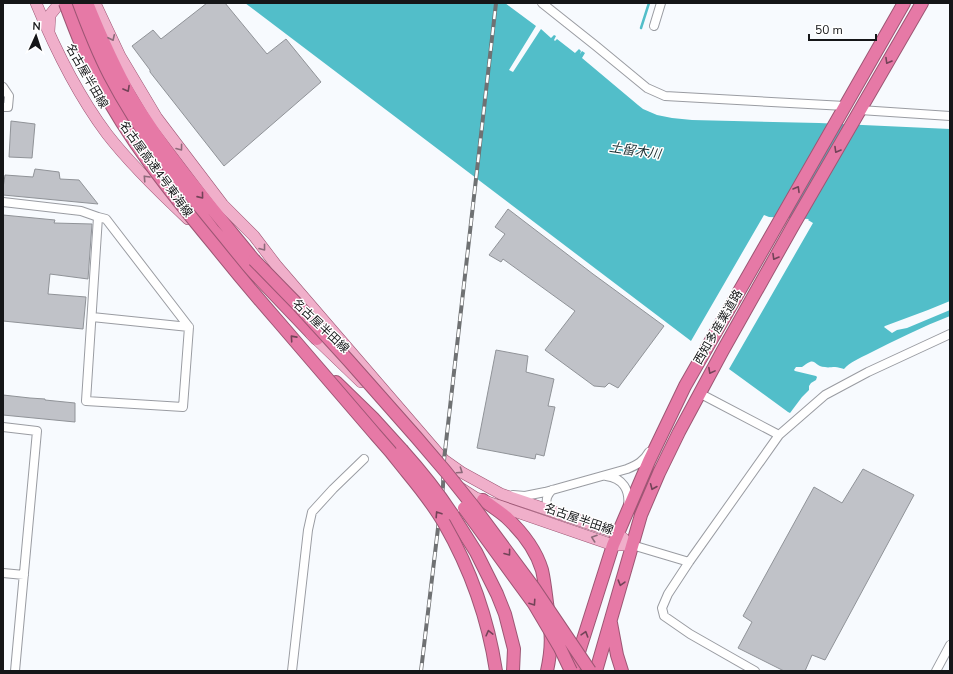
<svg xmlns="http://www.w3.org/2000/svg" width="953" height="674" font-family="'Nunito Sans','Noto Sans JP',sans-serif">
	<rect width="100%" height="100%" fill="#f7fafe"/>
	<path fill="#52bec9" d="M245,3H505L536,26L509,70L513,72L541,29L551,38L554,35L556,36L554,40L555,41L557,39L575,53L579,49L581,51L580,54L582,51L585,53L582,58L638,105L643,109L657,115L672,118L692,120L819,123L950,129V301L928,310L885,326L884,327L892,333L897,330L907,328L950,310V316C922,327 895,340 868,354C860,358 850,362 844,369C840,368 838,367 835,367C831,367 828,368 825,367C812,366 817,355 802,367H796L794,370L795,371L816,376L817,377L816,380L811,383L809,386V390L802,397L790,413L788,412L729,369L813,223L808,220L809,219L769,217L764,215L691,341Z"/>
	<g fill="none" stroke-linecap="round" stroke-linejoin="round">
		<path stroke="#52bec9" stroke-width="2.5" d="M641,28L649,3"/>
	</g>
	<path fill="#c0c2c8" stroke="#909398" d="M207,3H225L267,54L286,39L321,82L224,166L150,72V70L132,46L153,30L161,39Z
		M11,121L35,124L32,158L9,157Z
		M35,169L59,172L60,179L79,180L98,204L3,195V188L5,175L33,177Z
		M508,209L593,274L664,326L618,388L609,383L605,387L594,386L545,350L575,311L503,259L501,262L489,255L505,234L495,227Z
		M3,215L55,220L54,223L92,224L88,279L50,274L48,294L86,297L83,329L3,321Z
		M496,350L528,356L526,372L554,379L548,406L555,407L544,456L536,454L535,459L477,448Z
		M3,395L30,398L45,399V400L75,403V422L3,415Z
		M863,469L914,495L825,660L812,655L805,671H784L738,648L752,622L743,616L814,487L842,503Z"/>
	<g fill="none" stroke-linecap="round" stroke-linejoin="round">
		<g stroke="#9a9ca2" stroke-width="10">
			<path id="minor" d="M542,3L596,46L647,88L665,96L845,106
				M654,26L661,3
				M3,87L9,96L8,107H3
				M860,110L950,116
				M3,202L81,211L98,217L86,401L183,407L189,327L92,317
				M98,217L106,219L189,327
				M699,393L779,435
				M3,427L37,431L15,671
				M606,476C623,478 630,490 628,506
				M513,495L525,496L545,492L627,469C637,465 644,461 649,452
				M550,511C545,503 545,497 552,490
				M632,545L689,562
				M3,573L24,575
				M292,671L308,530L312,512L333,489L364,459
				M755,671L690,634L664,616L662,608L668,594L689,562L779,435L825,395L868,372L950,334
				M936,671L950,645"/>
		</g>
		<g stroke="#9d5674" stroke-width="12">
			<path id="major" d="M36,3C55,49 77,94 107,134C131,165 159,192 188,219
				M95,3L120,56L157,118L223,205L254,236L276,265L444,460L461,472L501,494L617,533L624,539
				M49,32L50,15L58,5L64,3
				M311,334L361,382
				M459,487L476,498L613,545H632"/>
		</g>
		<g stroke="#9d5674" stroke-width="14">
			<path id="highway" d="M76,3L82,20L96,54L113,86L131,117L152,149L214,231L317,339
				M87,3C100,35 114,67 131,97C166,155 211,207 254,260
				M336,382L373,418L402,450
				M483,500C491,506 499,511 506,517C521,531 536,550 542,570C545,583 546,597 548,610
				M452,514L476,552L497,594L505,614L514,649L513,671
				M611,623L617,655L622,671
				M547,671C550,657 552,643 550,629
				M573,671L613,545L649,461L685,386L904,3
				M596,671L641,515L659,473L679,432L722,352L794,224L922,3"/>
		</g>
		<use href="#minor" stroke="#fff" stroke-width="8"/>
		<use href="#major" stroke="#f0afca" stroke-width="11"/>
		<use href="#highway" stroke="#e679a6" stroke-width="12"/>
		<g stroke="#6f7173" stroke-width="4">
			<path id="rail" d="M421,671L443,486L444,460L496,3"/>
		</g>
		<use href="#rail" stroke="#fff" stroke-width="2.5" stroke-dasharray="8" stroke-linecap="butt"/>
		<g stroke="#9d5674" stroke-width="14" stroke-linecap="butt">
			<path id="highway-bridge" d="M65,3C75,30 85,56 98,81C129,141 172,194 215,246C235,271 256,296 277,320C310,358 342,396 375,434C386,446 396,458 406,471C420,488 433,504 444,523C471,570 488,618 496,671
				M254,260L297,304L349,361L417,438L446,472L474,507L534,588L590,671
				M402,450C420,470 437,491 452,514
				M464,508L534,604L560,648L571,671"/>
		</g>
		<use href="#highway-bridge" stroke="#e679a6" stroke-width="12"/>
	</g>
	<defs><path id="oneway-chevron" d="M-2-3.5L2.5 0L-2 3.5" fill="none" stroke-width="1.6" stroke-linecap="round" stroke-linejoin="round"/></defs>
	<g stroke="#8d6a7a">
		<use href="#oneway-chevron" transform="translate(112 38) rotate(65)"/>
		<use href="#oneway-chevron" transform="translate(180 148) rotate(53)"/>
		<use href="#oneway-chevron" transform="translate(146 178) rotate(-133)"/>
		<use href="#oneway-chevron" transform="translate(263 248) rotate(52)"/>
		<use href="#oneway-chevron" transform="translate(460 471) rotate(34)"/>
		<use href="#oneway-chevron" transform="translate(594 538) rotate(-161)"/>
	</g>
	<g stroke="#734358">
		<use href="#oneway-chevron" transform="translate(888 61) rotate(120)"/>
		<use href="#oneway-chevron" transform="translate(127 89) rotate(61)"/>
		<use href="#oneway-chevron" transform="translate(837 150) rotate(120)"/>
		<use href="#oneway-chevron" transform="translate(797 189) rotate(-60)"/>
		<use href="#oneway-chevron" transform="translate(201 196) rotate(51)"/>
		<use href="#oneway-chevron" transform="translate(775 257) rotate(120)"/>
		<use href="#oneway-chevron" transform="translate(293 338) rotate(-132)"/>
		<use href="#oneway-chevron" transform="translate(711 371) rotate(118)"/>
		<use href="#oneway-chevron" transform="translate(653 487) rotate(113)"/>
		<use href="#oneway-chevron" transform="translate(438 514) rotate(-123)"/>
		<use href="#oneway-chevron" transform="translate(508 553) rotate(53)"/>
		<use href="#oneway-chevron" transform="translate(621 583) rotate(106)"/>
		<use href="#oneway-chevron" transform="translate(533 603) rotate(56)"/>
		<use href="#oneway-chevron" transform="translate(489 633) rotate(-104)"/>
		<use href="#oneway-chevron" transform="translate(585 634) rotate(-73)"/>
	</g>
	<g text-anchor="middle" dominant-baseline="central" stroke-width="3" stroke-linejoin="round" paint-order="stroke">
		<g font-size="12" fill="#151618" stroke="#fff">
			<text transform="translate(87 76) rotate(60)">名古屋半田線</text>
			<text transform="translate(156 169) rotate(54)">名古屋高速4号東海線</text>
			<text transform="translate(321 326) rotate(43)">名古屋半田線</text>
			<text transform="translate(718 327) rotate(-60)">西知多産業道路</text>
			<text transform="translate(579 519) rotate(19)">名古屋半田線</text>
		</g>
		<g font-size="13" font-style="italic" fill="#1a2e30" stroke="#fff">
			<text transform="translate(635 151) rotate(8)">土留木川</text>
		</g>
	</g>
	<rect width="953" height="674" fill="none" stroke="#151618" stroke-width="8"/>
	<g transform="translate(36 36) rotate(3)" stroke="#ffffff" stroke-width="3" paint-order="stroke">
	<path d="M0-3L7 15L0 10L-7 15Z" fill="#151618"/>
	<text y="-6" font-size="11" font-weight="bold" text-anchor="middle" fill="#151618">N</text>
	</g>
	<path d="M809 34v6h67v-6" fill="none" stroke="#151618" stroke-width="2"/>
	<text x="815" y="34" font-size="12" fill="#151618" stroke="#ffffff" stroke-width="3" paint-order="stroke">50 m</text>
</svg>
